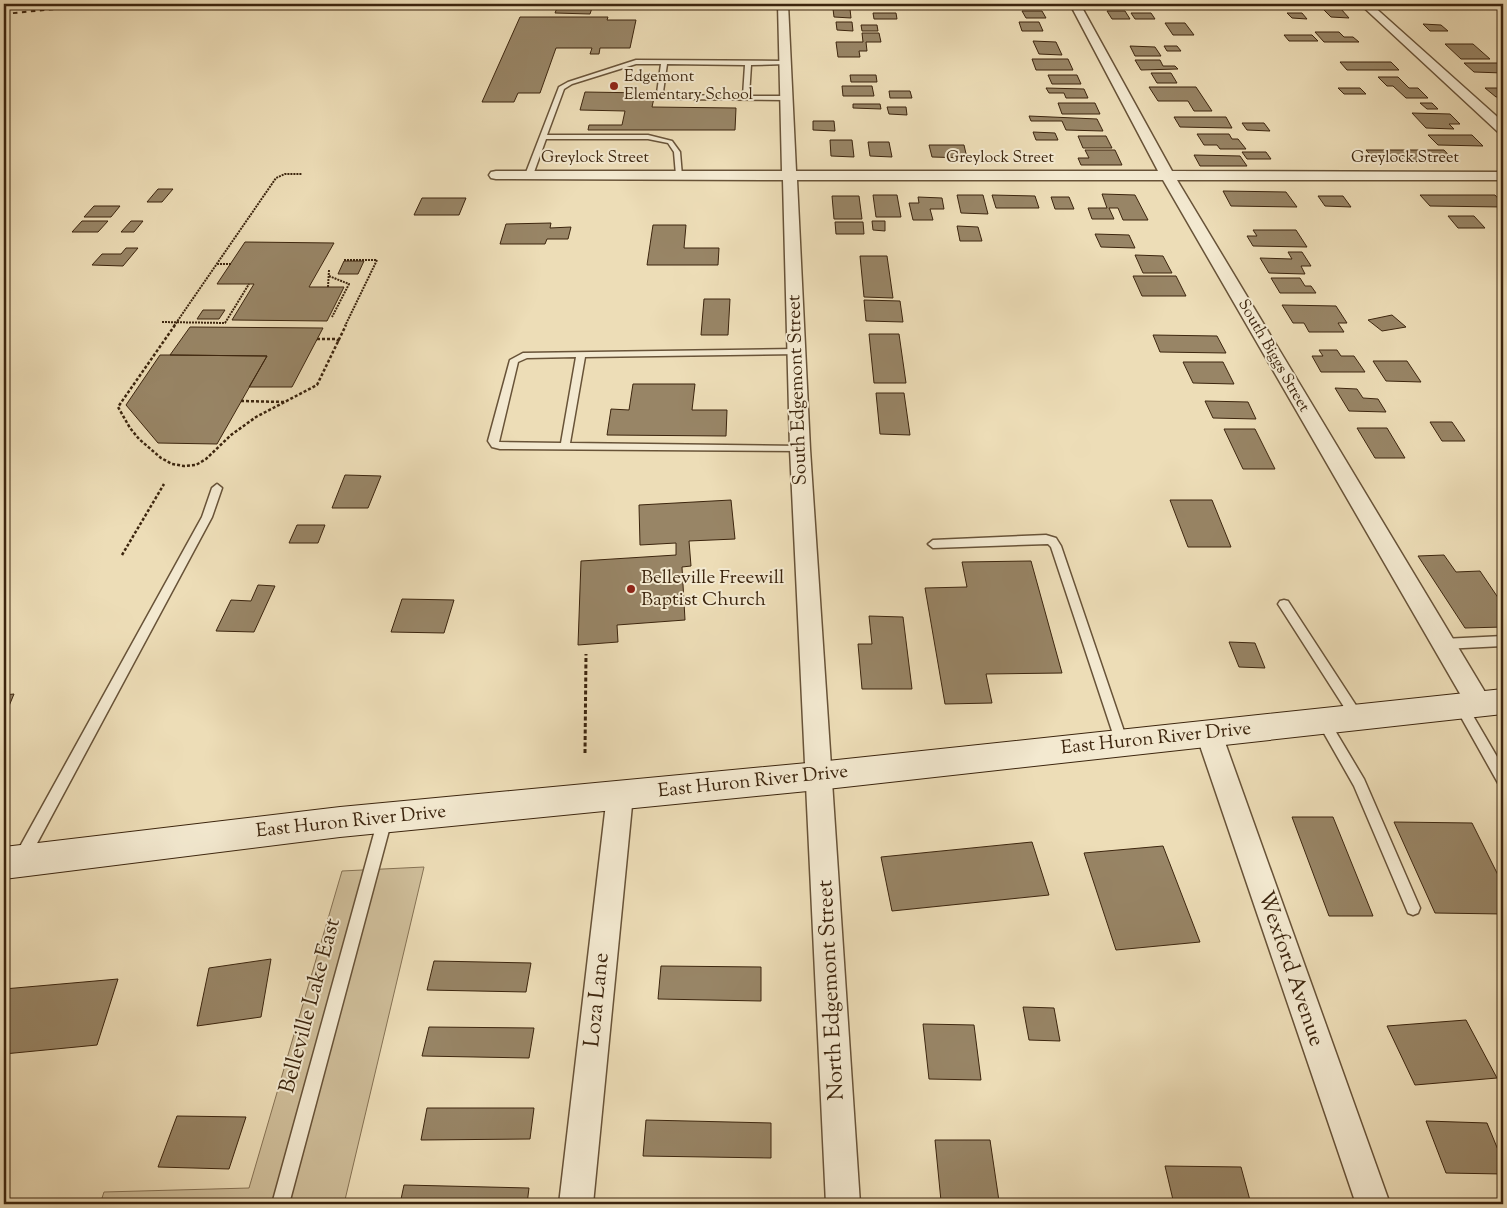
<svg xmlns="http://www.w3.org/2000/svg" width="1507" height="1208" font-family="'Sorts Mill Goudy',serif">
	<rect width="100%" height="100%" fill="#edddb7"/>
	<filter id="stains"><feTurbulence type="fractalNoise" baseFrequency=".004" numOctaves="4"/><feColorMatrix values="0 0 0 0 .2 0 0 0 0 .09 0 0 0 0 .02 0 0 0 .5 -.17"/></filter>
	<radialGradient id="worn" r=".72"><stop offset=".6" stop-color="#630" stop-opacity="0"/><stop offset="1" stop-color="#630" stop-opacity=".3"/></radialGradient>
	<path fill="#cfbe9a" stroke="#867254" d="M424,867L344,1204H100L104,1192L249,1188L342,871Z"/>
	<path fill="#988566" stroke="#3c250e" d="M834,4H860V6H834Z
		M1104,4H1139H1128L1130,7H1106Z
		M1297,4H1322L1325,7H1300Z
		M1401,4H1431L1433,5H1422L1427,9H1406Z
		M557,8H592L590,14L555,13Z
		M833,9H850L851,18L834,17Z
		M1323,9H1341L1349,18L1331,17Z
		M1022,11H1042L1046,18H1026Z
		M1107,11H1125L1130,19H1112Z
		M873,13H896L897,19H874Z
		M1131,13H1151L1155,19H1135Z
		M1287,13H1302L1307,19L1292,18Z
		M520,17H608L607,20H636L630,48H600L599,54H590L592,48H556L540,93H518L514,102H482Z
		M836,22H852L853,31L837,30Z
		M1019,22H1039L1043,31H1022Z
		M1165,23H1185L1194,35H1173Z
		M1423,24L1441,25L1448,31H1430Z
		M861,25H877L878,31H862Z
		M1315,32H1339L1344,37H1353L1359,42H1324Z
		M862,33H879L881,42H866L867,51H859L860,57H838L836,42H863Z
		M1284,35H1312L1318,41H1289Z
		M1033,41L1056,42L1062,55L1039,54Z
		M1445,44H1473L1490,59H1461Z
		M1130,46L1155,47L1161,56H1135Z
		M1164,46H1177L1181,51H1167Z
		M1032,59H1068L1073,70H1036Z
		M1135,60H1160L1163,66H1175L1178,69L1141,70Z
		M1340,62H1391L1399,70H1347Z
		M1464,63H1503V73L1474,72Z
		M1151,73H1171L1177,83H1157Z
		M850,75H876L877,82H851Z
		M1048,75H1077L1081,84H1052Z
		M1378,77H1398L1409,88H1418L1428,98H1406L1393,86H1387Z
		M842,86H872L874,96H843Z
		M1149,87H1196L1212,111H1194L1188,101H1158Z
		M1046,88L1084,89L1088,98H1066L1064,93H1049Z
		M1338,88H1360L1366,94H1344Z
		M1485,88H1503V97H1496Z
		M889,91H910L912,98H890Z
		M585,92L647,93L646,98H654L652,107L736,108L735,130H588L589,125H622L625,111L580,110Z
		M1058,103H1095L1100,114H1062Z
		M1420,103H1432L1438,109H1427Z
		M853,104H880L881,109L853,108Z
		M887,107H906L907,115L889,114Z
		M1412,113L1450,114L1460,124H1449L1454,129L1426,128Z
		M1029,116L1097,119L1103,131L1066,130L1062,121H1031Z
		M1174,117H1226L1232,128L1180,127Z
		M813,121H834L835,131L813,130Z
		M1242,123H1264L1270,131L1247,130Z
		M1033,132L1055,133L1058,140H1036Z
		M1197,134H1229L1232,139H1238L1246,149H1220L1217,145H1204Z
		M1428,135H1472L1483,146L1438,145Z
		M1078,136H1106L1112,148H1083Z
		M830,140H852L854,157L831,156Z
		M868,142H889L892,157L870,156Z
		M929,145H964L967,158L932,157Z
		M1085,150H1115L1122,165H1081L1078,158H1089Z
		M1366,150H1444L1455,162L1376,161Z
		M1242,152H1266L1271,159H1247Z
		M1194,155L1240,156L1247,166H1200Z
		M158,189H173L162,202H147Z
		M1223,191L1286,192L1297,207L1231,206Z
		M1102,194L1135,195L1148,220H1123L1118,208H1109L1114,219H1092L1088,208H1107Z
		M873,195H897L901,217H876Z
		M957,195H983L988,214L961,213Z
		M992,195L1035,196L1039,208H996Z
		M1420,195H1495L1503,204V207L1430,206Z
		M832,196H859L862,219H834Z
		M1318,196H1343L1351,207L1325,206Z
		M918,197L942,198L944,209H930L933,220H913L909,203H919Z
		M1051,197H1069L1074,209H1055Z
		M422,198H466L459,215H414Z
		M94,206H120L111,217H84Z
		M1448,216H1474L1485,228H1458Z
		M82,221H108L98,232H72Z
		M131,221H143L134,232H121Z
		M872,221H885V231L873,230Z
		M835,222H863L864,234H836Z
		M551,223L550,228L571,227L568,239H547L545,244H500L506,224Z
		M653,225H686L684,248H719L718,265H647Z
		M957,226L978,227L982,241H960Z
		M1253,230H1296L1307,247L1253,246L1247,236H1257Z
		M1095,234L1129,235L1135,248L1101,247Z
		M245,242L334,243L309,287H344L327,321L232,320L254,284H217Z
		M126,248H138L123,266L92,265L102,254H121Z
		M1288,252H1302L1311,266H1301L1305,274L1269,273L1260,258L1292,259Z
		M1135,255L1163,256L1172,273H1143Z
		M860,256H887L893,298L864,297Z
		M344,261H364L358,274H338Z
		M1133,276H1176L1186,296H1142Z
		M1271,278H1300L1305,286H1311L1316,293H1280Z
		M704,299H730L728,335H701Z
		M864,300L900,301L903,322L866,321Z
		M1282,305L1336,306L1347,323H1338L1344,332H1309L1304,323H1293Z
		M203,310H225L219,319H197Z
		M1392,315L1406,327L1382,331L1368,320Z
		M190,327L323,328L292,387H249L267,356L170,355Z
		M869,334H899L906,383H874Z
		M1153,335L1217,336L1226,353L1160,352Z
		M1319,350H1337L1341,356H1354L1365,372H1321L1312,356H1323Z
		M160,355H170L267,356L217,444L158,443L126,405Z
		M1373,361H1407L1421,382L1386,381Z
		M1183,362H1223L1234,384L1193,383Z
		M633,384H695L692,410H727L726,436L607,435L611,409L629,410Z
		M1335,388L1357,389L1363,398L1378,399L1386,412L1349,411Z
		M876,393H904L910,435L880,434Z
		M1205,401L1248,402L1256,419L1213,418Z
		M1430,422H1452L1465,441H1442Z
		M1357,428H1387L1405,458H1375Z
		M1224,429H1255L1275,469H1243Z
		M345,475L381,476L368,508H332Z
		M731,500L735,539L689,541L691,566L682,567L685,620L617,625L618,642L578,645L581,561L676,555V543L640,545L639,505Z
		M1170,500H1212L1231,547H1188Z
		M297,525H325L318,543H289Z
		M1444,555L1456,572L1480,571L1503,605V627L1465,628L1418,556Z
		M1031,561L1062,673L986,674L992,703L945,704L925,588L967,587L962,562Z
		M258,585L275,586L254,632L216,631L231,600L251,601Z
		M402,599L454,600L444,633L391,632Z
		M869,616L903,617L912,689H862L858,644H872Z
		M1229,642L1255,643L1265,668L1239,667Z
		M14,694L4,718V695Z
		M1292,817H1333L1373,916H1329Z
		M1394,822L1472,823L1503,885V914L1435,913Z
		M1032,842L1049,895L892,911L881,857Z
		M1163,846L1200,942L1116,950L1084,853Z
		M271,959L261,1017L197,1026L209,968Z
		M434,961L531,963L526,992L427,990Z
		M661,966L761,967V1001L658,999Z
		M118,979L97,1045L4,1054V989Z
		M1023,1007L1054,1008L1060,1041L1029,1040Z
		M1466,1020L1497,1078L1415,1085L1387,1026Z
		M923,1024L974,1025L981,1080L929,1079Z
		M429,1027L534,1028L529,1058L422,1056Z
		M427,1108H534L530,1139L421,1140Z
		M177,1116L246,1117L229,1169L158,1167Z
		M646,1120L771,1123V1158L643,1156Z
		M1426,1121L1487,1123L1503,1162V1174L1446,1173Z
		M935,1140H990L999,1201H941Z
		M1165,1166L1241,1167L1251,1204H1174Z
		M404,1185L529,1188L527,1204H400Z
		M643,1199L735,1200V1204H642Z
		M1464,1199L1503,1200V1204H1467Z"/>
	<g fill="none" stroke-linecap="round" stroke-linejoin="round">
		<g stroke="#685338" stroke-width="3">
			<path id="lane" d="M636,60L785,61L787,62V64L751,65L749,96H786L789,98L786,100L668,99L657,93L661,64H636L572,84L564,89L547,135H648L672,141L680,152L682,176L676,175L674,152L668,143L648,139H546L533,175L527,176L525,175L559,87L568,82ZM667,64L745,65L743,96L669,95L663,92Z
				M797,349L800,350V354L585,357L570,443L800,446L803,447L805,449L803,451L500,449L492,447L488,441L510,360L523,353ZM576,357L561,443L499,442L518,362L527,358Z
				M217,484L222,488L212,517L27,862L22,864L17,862L15,857L17,852L202,517L212,488Z
				M1046,535L1056,538L1061,546L1128,743L1126,747L1122,748L1118,747L1116,743L1051,547L1048,544L933,548L928,544L933,540Z
				M1284,600L1288,601L1361,713L1363,717L1361,721L1357,722L1353,721L1280,607L1278,604L1280,601Z
				M1503,636V646L1443,649L1439,647L1437,644L1439,641L1443,639Z
				M1461,701L1465,702L1503,767V785L1498,783L1457,710L1455,706L1457,702Z
				M1323,716L1327,717L1364,779L1420,908L1418,913L1413,915L1408,913L1354,786L1317,721L1319,717Z
				M385,813L390,815L392,819L289,1204H272L378,819L380,815Z"/>
		</g>
		<g stroke="#685338" stroke-width="3">
			<path id="street" d="M778,4H788L796,171H1158L1070,4H1080L1172,171L1503,172V180H1177L1488,697L1491,704L1488,711L1479,714L1470,711L1163,180H797L810,449L860,1204H826L790,449L783,180L496,179L491,178L489,175L491,172L496,171H782Z
				M1360,4H1371L1503,122V133L1498,132Z
				M1209,723L1218,726L1222,734L1390,1204H1356L1196,734L1200,726Z
				M620,783L629,787L633,795L593,1204H559L607,795L611,787Z"/>
		</g>
		<g stroke="#3c250e" stroke-width="2">
			<path id="secondary" d="M1503,689V714L818,790L340,837L4,879V847L340,807L818,762Z"/>
		</g>
		<path stroke="#3c250e" stroke-width="2" stroke-dasharray="2 1" stroke-linecap="butt" d="M344,260H377L345,326
			M217,264H231
			M329,276L349,284L332,317
			M328,287L329,270
			M162,322L225,323L249,284
			M174,326L276,178L285,174H302"/>
		<path stroke="#3c250e" stroke-width="2.5" stroke-dasharray="3 2" stroke-linecap="butt" d="M175,325L118,407L130,428L139,439L161,458L172,464L184,466L196,465L206,459L231,435L256,417L317,385L346,325
			M317,339H336L341,342
			M241,401L285,402
			M122,555L164,484"/>
		<path stroke="#3c250e" stroke-width="3" stroke-dasharray="4 2.5" stroke-linecap="butt" d="M585,753L586,654"/>
		<use href="#lane" fill="#f3e9d0" fill-rule="evenodd"/>
		<use href="#street" fill="#f3e9d0" fill-rule="evenodd"/>
		<use href="#secondary" fill="#f3e9d0" fill-rule="evenodd"/>
		<path stroke="#3c250e" stroke-width="2" stroke-dasharray="4.5 4.5" stroke-linecap="butt" d="M4,14L106,4"/>
	</g>
	<g fill="#8f2418" stroke="#f3e9d0" stroke-width="2">
		<circle cx="614" cy="86" r="5"/>
		<circle cx="631" cy="589" r="5"/>
	</g>
	<g text-anchor="middle" dominant-baseline="central" stroke-width="4" stroke-linejoin="round" paint-order="stroke">
		<g font-size="16" fill="#3c250e" stroke="#f3e9d0" text-anchor="start">
			<text x="624" y="77">Edgemont<tspan x="624" dy="18">Elementary School</tspan></text>
		</g>
		<g font-size="16" fill="#3c250e" stroke="#f3e9d0">
			<text x="595" y="158">Greylock Street</text>
			<text x="1000" y="158">Greylock Street</text>
			<text x="1405" y="158">Greylock Street</text>
			<text transform="translate(1273 356) rotate(60)">South Biggs Street</text>
		</g>
		<g font-size="19" fill="#3c250e" stroke="#f3e9d0">
			<text transform="translate(798 390) rotate(-92)">South Edgemont Street</text>
			<text transform="translate(1156 739) rotate(-6)">East Huron River Drive</text>
			<text transform="translate(753 782) rotate(-6)">East Huron River Drive</text>
			<text transform="translate(351 822) rotate(-6)">East Huron River Drive</text>
		</g>
		<g font-size="19" fill="#3c250e" stroke="#f3e9d0" text-anchor="start">
			<text x="641" y="578">Belleville Freewill<tspan x="641" dy="22">Baptist Church</tspan></text>
		</g>
		<g font-size="22" fill="#3c250e" stroke="#f3e9d0">
			<text transform="translate(1290 969) rotate(71)">Wexford Avenue</text>
			<text transform="translate(832 990) rotate(-93)">North Edgemont Street</text>
			<text transform="translate(598 1000) rotate(-84)">Loza Lane</text>
			<text transform="translate(311 1006) rotate(-75)">Belleville Lake East</text>
		</g>
	</g>
	<rect width="1507" height="1208" fill="none" stroke="#edddb7" stroke-width="20"/>
	<rect x="5" y="5" width="1497" height="1198" fill="none" stroke="#3c250e" stroke-width="2.5"/>
	<rect x="10" y="10" width="1487" height="1188" fill="none" stroke="#3c250e"/>
	<rect width="100%" height="100%" filter="url(#stains)"/>
	<rect width="100%" height="100%" fill="url(#worn)"/>
</svg>
